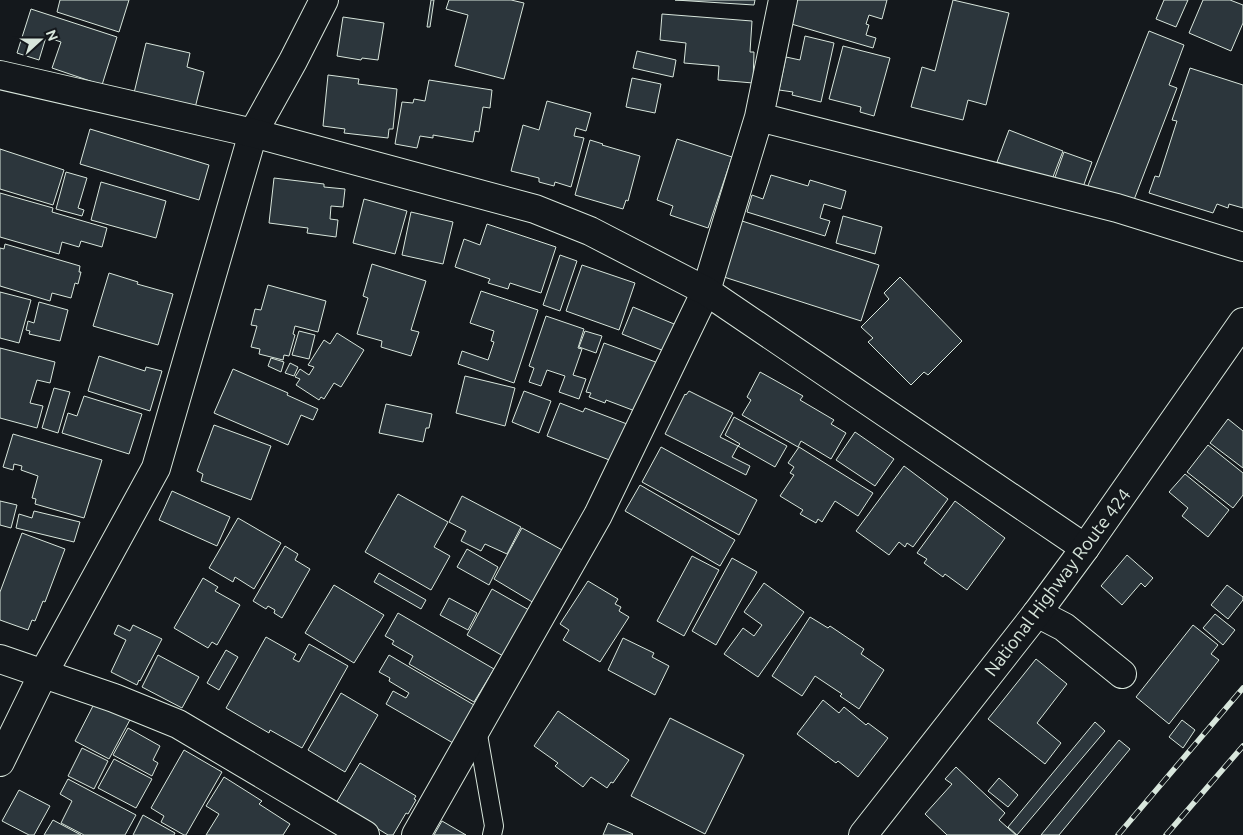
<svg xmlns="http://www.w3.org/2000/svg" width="1243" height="835" font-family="Ubuntu,sans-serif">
	<rect width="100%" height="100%" fill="#14181c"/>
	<path fill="#2c363c" stroke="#d8e6dc" d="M60,0H129L119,32L57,12Z
		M431,0H434L430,27H427Z
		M449,0H511L524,3L504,79L455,66L468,15L446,9Z
		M675,0H755L754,5Z
		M795,0H887L882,19L869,15L866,24L869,25L866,35L876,38L873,48L788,23Z
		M953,0L1009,13L986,105L968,100L963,120L911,107L922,67L935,71Z
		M1164,0H1188L1176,27L1156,19Z
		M1203,0H1230L1243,5V23L1231,51L1189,33Z
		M31,9L117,37L102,85L52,68L61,42L46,37L39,60L17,53Z
		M662,14L752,21L750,52H754L753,83L718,80L719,66L684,63L686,43L660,40Z
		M343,17L384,23L378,60L362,58L361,60L337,56Z
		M1149,31L1184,45L1169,85L1177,88L1132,205L1087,188Z
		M805,36L834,43L821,102L792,95L793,92L779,90L786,57L800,60Z
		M146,43L190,53L187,67L204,72L195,108L134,93Z
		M843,46L890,58L874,116L860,112L861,107L829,99Z
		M637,51L676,60L673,77L633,68Z
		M1190,68L1243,85V208L1229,204L1228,208L1217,204L1213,213L1149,193L1155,176L1159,177L1177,121L1172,120Z
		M328,75L359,79L358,84L397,89L393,129H389L388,138L344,133L345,129L323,126Z
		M632,78L661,84L655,113L626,107Z
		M429,80L492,90L490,108L483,107L479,132L475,131L473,142L433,135V138L420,136L417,148L395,144L402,102L413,103L414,99L425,101Z
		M547,101L591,113L586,131L576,128L574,136L584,138L571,187L555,182L554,186L539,182V178L511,171L523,125L539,130Z
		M90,129L209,165L199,200L80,164Z
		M1009,130L1063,151L1051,182L997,162Z
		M677,139L732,157L708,228L670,215L673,206L657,200Z
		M590,140L603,144L602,145L640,156L628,201L626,200L623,209L575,195Z
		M0,149L64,170L53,205L0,189Z
		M1064,152L1092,162L1082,190L1054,180Z
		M66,172L87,178L78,208L84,210L82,216L56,209Z
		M771,175L808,186L810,180L846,191L841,209L824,204L820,218L830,221L825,236L747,212L752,195L763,199Z
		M274,178L324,184V187L345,189L343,207L331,206L330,219L338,220L336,237L307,233L308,228L269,223Z
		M101,182L166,201L156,238L91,220Z
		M0,193L53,208L52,212L107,228L102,247L81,241L79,247L62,242L59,254L0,237Z
		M364,199L407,211L395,254L353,243Z
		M411,212L453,222L443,264L402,255Z
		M843,216L882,227L875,254L836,243Z
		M742,221L879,265L861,321L724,277Z
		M487,224L556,247L541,293L510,283L508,289L488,283L490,279L455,267L464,239L480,245Z
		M5,244L80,266L79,272H81L78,284L75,283L71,298L52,293L50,301L0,286V248L4,249Z
		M560,255L577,261L560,311L543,305Z
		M372,264L426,281L411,330L419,332L411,356L381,347L382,341L357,334L368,298L363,296Z
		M582,265L635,283L619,330L566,311Z
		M109,273L138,282L137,284L173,294L158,345L93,326Z
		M900,277L962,341L928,375L924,372L911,385L868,342L873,338L861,327L889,299L884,293Z
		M268,285L326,301L318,332L295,326L293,334L295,335L289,356L284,355L283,360L259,354L260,349L251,347L257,326L251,325L255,309L261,310Z
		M481,291L538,310L514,383L458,364L462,351L488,360L494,342L491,341L494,331L470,323Z
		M0,292L31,300L19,343L0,338Z
		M39,302L68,310L60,341L29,334L30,331L26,330L28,321L34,323Z
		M633,307L679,326L669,353L622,334Z
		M546,316L584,329L578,348L582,349L573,375L586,379L579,399L559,392L565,376L547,370L541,386L529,382L534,368L529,366Z
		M299,331L315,335L309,359L292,355Z
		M585,331L602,336L596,353L579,347Z
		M337,333L364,350L341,387L334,383L324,399L321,397L319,400L296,385L300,379L295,377L300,369L309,375L314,367L308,365L324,340L330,344Z
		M604,343L661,364L643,414L606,400L605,403L589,397L591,393L586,392Z
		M0,348L55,362L50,383L37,380L30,403L43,406L37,428L0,418Z
		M99,356L145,371L146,367L162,371L150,411L88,391Z
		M271,358L284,362L281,372L268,366Z
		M290,363L298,367L294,376L285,373Z
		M233,369L288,393L287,395L318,409L313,420L301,415L288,445L214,413Z
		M760,372L803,396L800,400L834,420L831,424L846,433L831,459L801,441L798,447L742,415L751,400L747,397Z
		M465,376L515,388L505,426L456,413Z
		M54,388L70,392L58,433L42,428Z
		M524,391L551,401L539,433L512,422Z
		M689,391L733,413L720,437L738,446L732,457L750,466L746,475L665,434L685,394L686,395Z
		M84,396L142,414L129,454L62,433L68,413L77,416Z
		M560,403L583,412L585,408L627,424L612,461L547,436Z
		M386,404L432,414L429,428H426L423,442L379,433Z
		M734,417L787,446L775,467L738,446L740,444L725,435Z
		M1228,419L1243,431V468L1210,443Z
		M214,425L271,446L251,500L201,481L203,474L197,471Z
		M855,432L894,459L875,486L836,460Z
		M13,434L102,460L84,518L35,504L36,499L32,498L38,476L21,470L22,466L14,464L13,470L3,467Z
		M1208,445L1243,473V495L1233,508L1187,472Z
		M661,447L757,500L739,535L642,482Z
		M799,447L873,493L858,516L835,501L822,522L818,519L816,523L800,514L803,510L780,496L794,475L790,473L794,467L788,463Z
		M904,466L948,499L913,547L907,543L905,547L899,542L889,555L856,531Z
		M1185,474L1229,510L1208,537L1182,516L1188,508L1169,492Z
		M640,485L735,540L720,566L625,511Z
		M172,491L230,517L217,546L159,520Z
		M398,494L448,522L434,547L450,556L431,590L365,552Z
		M462,496L521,527L507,554L485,544L481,551L461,541L466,531L449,522Z
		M0,501L17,505L11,528L0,525Z
		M955,501L1005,538L967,590L945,574L943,577L924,563L927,559L917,553Z
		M34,511L80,522L74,542L16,528L19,514L32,518Z
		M238,518L281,543L254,589L235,577L233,582L209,568Z
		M522,528L564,551L534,603L494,579Z
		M22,533L65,549L45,602L43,601L35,621L32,620L28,630L0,620V592Z
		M285,546L298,554L295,560L310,569L282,618L274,613L275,610L268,606L266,609L253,601Z
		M467,549L498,567L489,585L457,567Z
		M1127,555L1153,578L1145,587L1141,583L1122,605L1101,586Z
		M692,556L719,570L684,636L657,621Z
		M732,558L757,572L716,645L692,631Z
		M379,573L426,600L421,609L374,582Z
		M203,578L218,587L215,591L240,605L217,645L212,642L208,648L174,628Z
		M588,581L618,599L615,604L621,607L619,611L629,617L600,662L563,640L569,630L560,624Z
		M764,583L804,612L758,677L724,654L743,628L754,636L762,625L744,612Z
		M334,585L384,615L354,663L305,633Z
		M1227,585L1243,597V600L1228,619L1211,605Z
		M492,589L529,610L503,656L467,635Z
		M449,598L477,613L468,630L440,615Z
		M398,613L494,669L474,702L409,664L413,656L392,644L394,641L385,636Z
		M1215,614L1235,630L1223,645L1203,628Z
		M810,617L828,628L830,626L864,649L861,654L884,670L859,709L840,696L842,694L815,676L802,696L772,676Z
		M118,625L130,631L133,625L162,639L140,681L139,680L137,685L111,672L126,640L114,634Z
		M1193,625L1218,645L1211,654L1219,660L1169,724L1136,697Z
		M266,637L296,654L293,659L299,662L309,644L348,666L302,748L270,730L269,733L226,708Z
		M623,638L654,653L652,657L669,666L655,695L608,670Z
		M226,650L238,657L219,690L207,683Z
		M158,655L199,677L182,708L142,687Z
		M389,655L474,705L453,743L386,704L393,691L406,698L409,693L389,681L390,678L379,672Z
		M1036,659L1067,684L1037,723L1061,743L1045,764L988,719Z
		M341,693L378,715L345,772L308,750Z
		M823,700L839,713L844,707L866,725L868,723L888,738L858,777L838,761L836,763L797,734Z
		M95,702L132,716L109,759L75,741Z
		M558,711L629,760L613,783L611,782L607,788L591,777L583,787L555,766L558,763L534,746Z
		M670,718L744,755L705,834L631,796Z
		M1182,720L1195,730L1183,748L1169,737Z
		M1095,722L1105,731L1017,835L1008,827Z
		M128,728L160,746L153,760L158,763L152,776L113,755Z
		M1119,740L1130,749L1059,835H1041Z
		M82,748L108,761L94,789L68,776Z
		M184,750L222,772L186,835H184L161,822L164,816L151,808Z
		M114,759L152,779L136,808L98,788Z
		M360,763L416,796L414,799L416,800L408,814L406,813L393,835H388L336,803Z
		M956,767L1005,813L999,820L1016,835H947L925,814L952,784L945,779Z
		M224,777L262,801L259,804L290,824L283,835H206L219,814L206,806Z
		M999,778L1018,795L1008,807L988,791Z
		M68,779L136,815L125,835H84L61,823L72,801L60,794Z
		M19,790L50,806L34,835H29L2,821Z
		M143,815L175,833L174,835H133Z
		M53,820L81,835H44Z
		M442,821L466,835H434Z
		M608,823L633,834L632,835H603Z"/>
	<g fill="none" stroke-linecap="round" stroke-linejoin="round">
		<g stroke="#d8e6dc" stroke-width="20">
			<path id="lane" d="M477,729L494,826L492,835"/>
		</g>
		<g stroke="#d8e6dc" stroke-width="30">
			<path id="street" d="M759,117L1117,208L1243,247
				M0,659L114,698L178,724L365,835
				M0,762L43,674L156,468L253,133L293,61L324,0
				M416,835L598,515L706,291L759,117L783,0"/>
		</g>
		<g stroke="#d8e6dc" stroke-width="30">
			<path id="secondary" d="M0,75L253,133L535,209L590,231L706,291L1085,548
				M1037,613L1064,627L1122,674"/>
		</g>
		<g stroke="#d8e6dc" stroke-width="30">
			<path id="highway" d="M863,835L1037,613L1085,548L1243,322"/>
		</g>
		<use href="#lane" stroke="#14181c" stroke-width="18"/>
		<use href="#street" stroke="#14181c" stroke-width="28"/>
		<use href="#secondary" stroke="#14181c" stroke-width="28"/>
		<use href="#highway" stroke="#14181c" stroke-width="28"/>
		<g stroke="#d8e6dc" stroke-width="5.5">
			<path id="rail" d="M1118,835L1243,688
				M1166,835L1243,746"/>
		</g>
		<use href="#rail" stroke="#14181c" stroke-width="4" stroke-dasharray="11" stroke-linecap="butt"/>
	</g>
	<g text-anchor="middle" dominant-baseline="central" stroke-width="4" stroke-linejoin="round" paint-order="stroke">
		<g font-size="18" fill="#d8e6dc" stroke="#14181c">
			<text transform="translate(1057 582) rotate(-53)">National Highway Route 424</text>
		</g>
	</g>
	<g transform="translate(40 40) rotate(69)" stroke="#14181c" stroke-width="4" paint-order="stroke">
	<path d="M0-4L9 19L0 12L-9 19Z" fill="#d8e6dc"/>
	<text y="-8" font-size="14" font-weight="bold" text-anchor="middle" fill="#d8e6dc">N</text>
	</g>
</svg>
